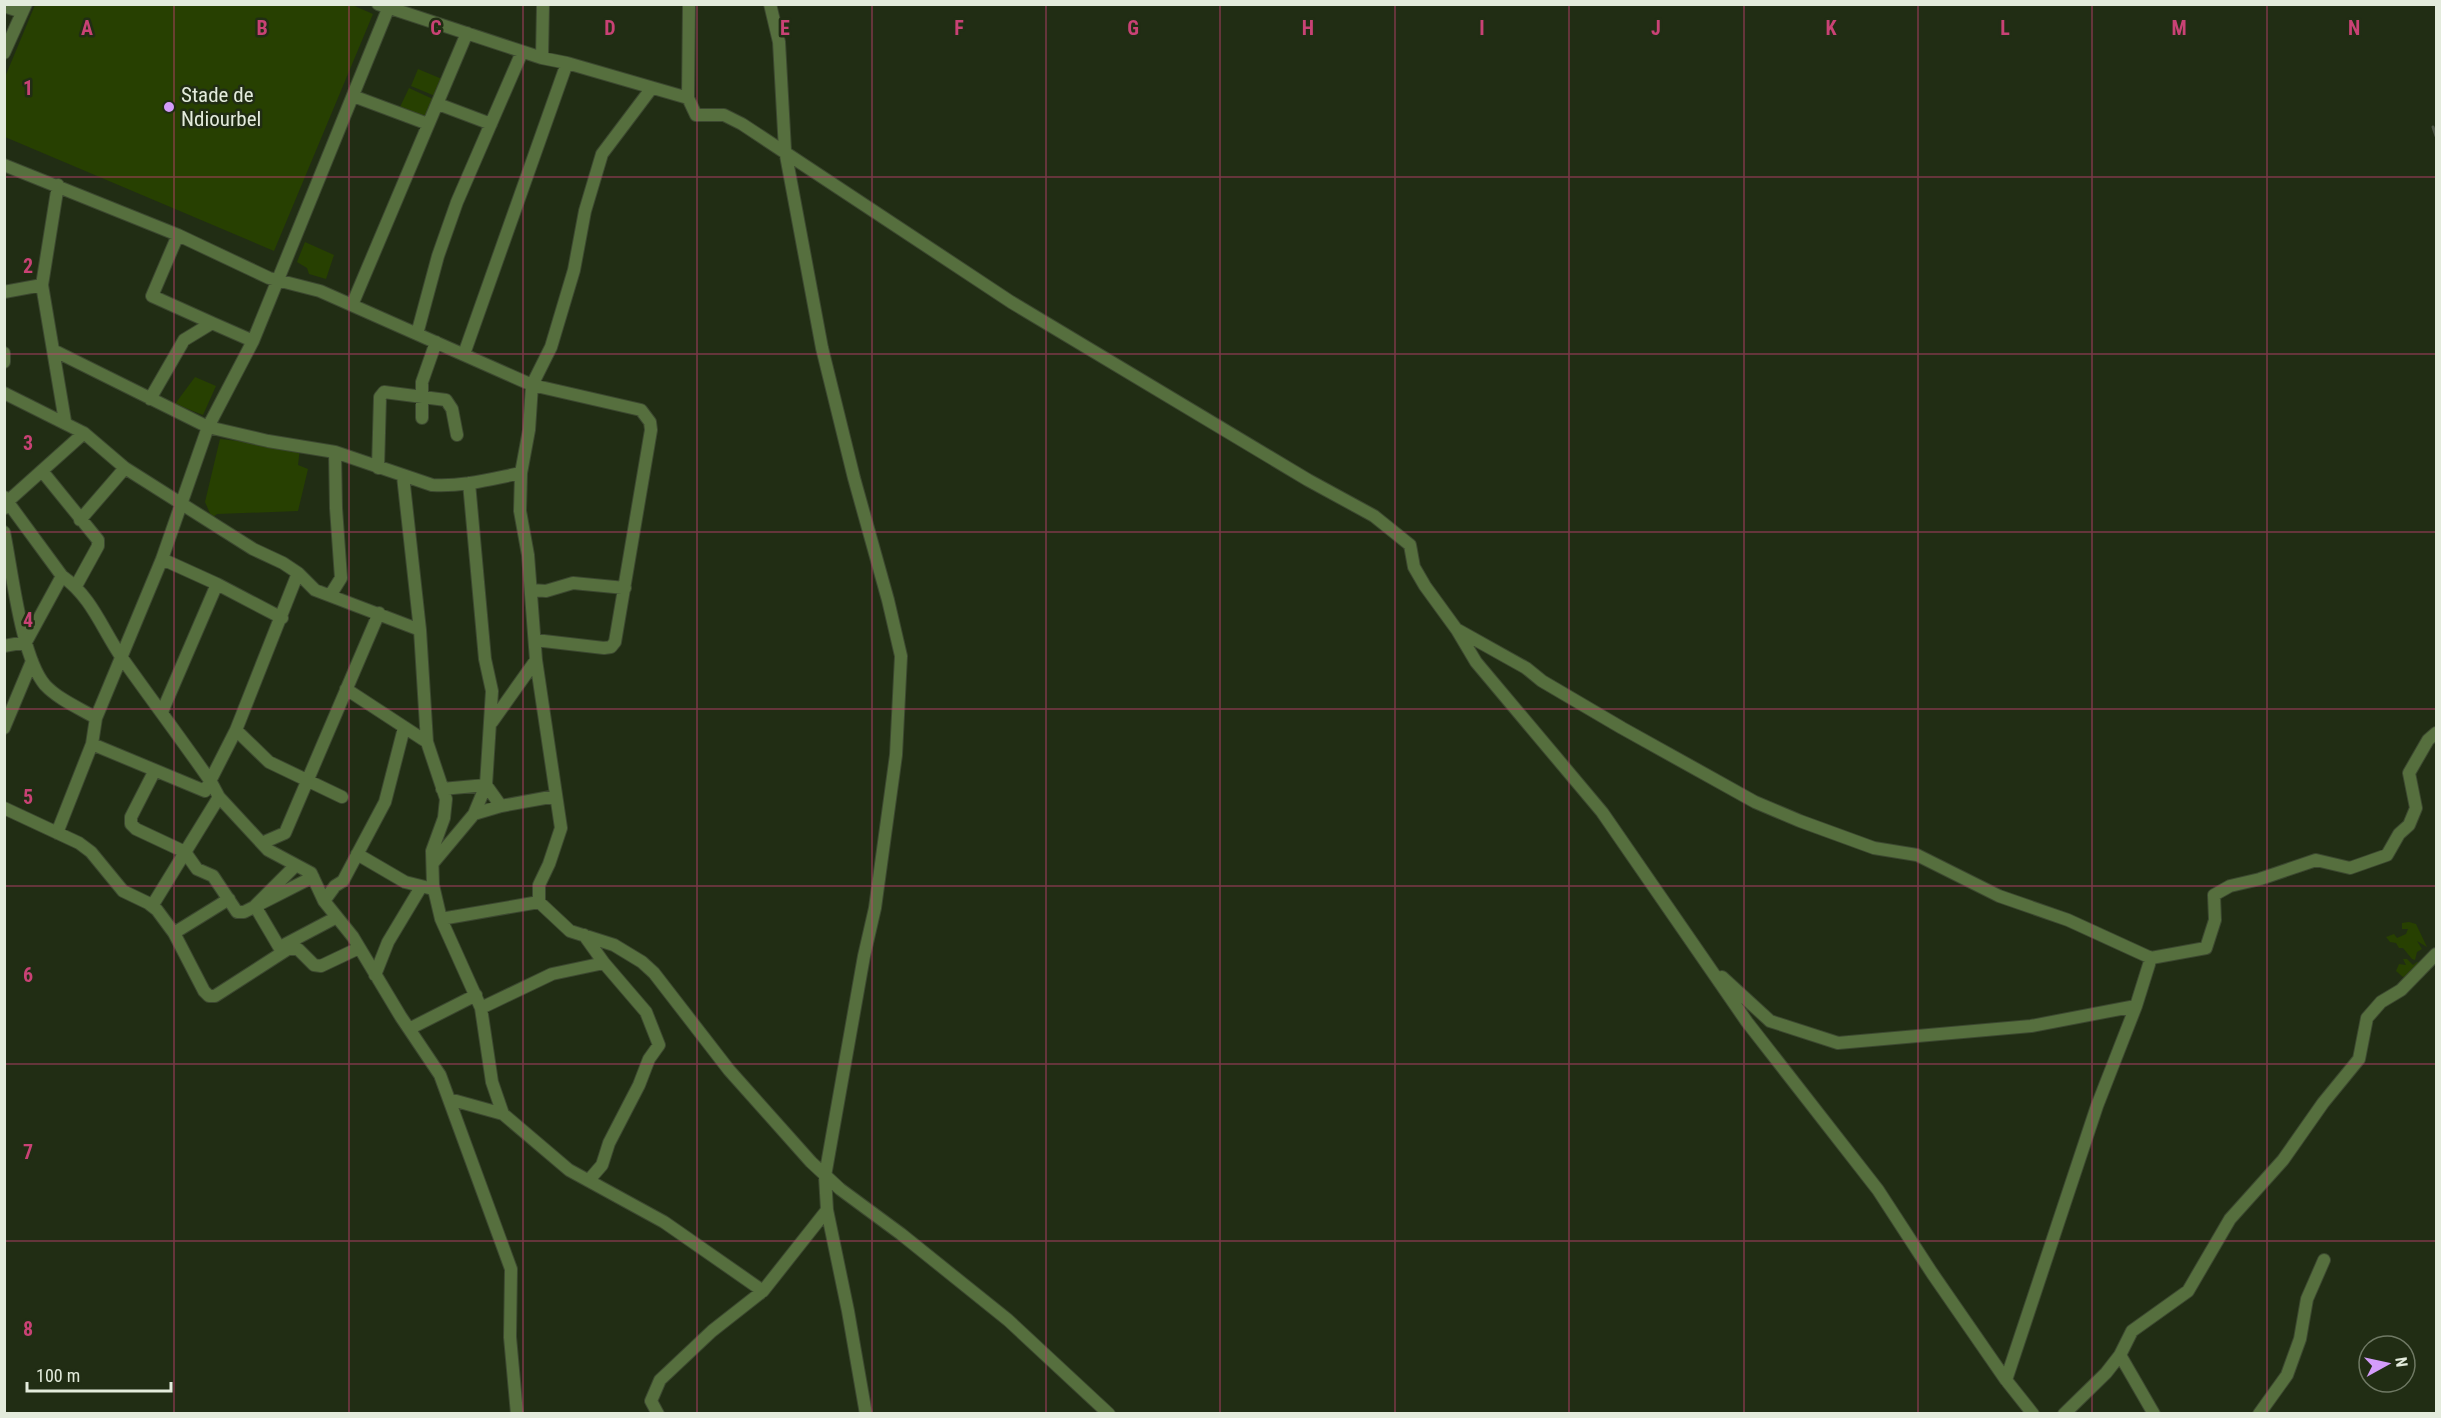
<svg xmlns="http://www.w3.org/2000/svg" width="2441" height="1418" font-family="'Roboto Condensed',sans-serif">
	<rect width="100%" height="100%" fill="#212d14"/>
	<path fill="#274001" d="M350,4L373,14L274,251L5,137V77L35,5Z
		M418,69L442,79L435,96L411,86Z
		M409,88L435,100L426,119L400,107Z
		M305,242L334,255L326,279L309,274L307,268L297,262Z
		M195,377L216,386L203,415L175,404Z
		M220,439L300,448L298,465L308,469L298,511L217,514L212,518L205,502Z
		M2409,922L2416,924L2427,947L2417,941L2422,949L2417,952L2415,960L2412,959L2403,948H2399L2396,943L2390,942L2386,937L2394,934L2397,938L2406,934L2408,929H2402V923Z
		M2403,959H2407L2413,965L2417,962L2421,964L2413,976L2403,977L2396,971L2399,964L2406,965Z"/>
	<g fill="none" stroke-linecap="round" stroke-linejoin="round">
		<path stroke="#495242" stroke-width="3" d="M2433,127L2436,136"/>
		<g stroke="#3c4830" stroke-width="14">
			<path id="minor" d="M378,4L542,58L567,63L688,98L696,115H724L742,124L1011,302L1308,480L1374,516L1410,545L1414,567L1425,586L1457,630L1476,662L1602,812L1747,1022L1878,1190L1932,1273L2006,1380L2033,1414
				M770,4L779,42L785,150L822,348L854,478L888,600L901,656L896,755L875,908L864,956L825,1176L827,1210L848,1311L866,1414
				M4,6L22,12
				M4,53L26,4
				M542,58L543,4
				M353,96L428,124
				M688,98L689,4
				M438,104L491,124
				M4,165L178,235L269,278L320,291L532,385L641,410L650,422L651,430L615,642L611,647L604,648L535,640
				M58,185L42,285L65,421
				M178,235L152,296L212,323
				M4,292L42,285
				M352,305L467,33
				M417,334L438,256L457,202L522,52
				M53,350L208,427L268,441L335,452L432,485C462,487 491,479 521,473
				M4,353V362
				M464,354L567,63
				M4,393L84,433L125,468L253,549L283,563L298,573L315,590L420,630
				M150,399L184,340L212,323L253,341
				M422,418V382L436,342
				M378,468L380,397L384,392L446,400L452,409L457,435
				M42,471L98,540V546L76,586
				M403,476L420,630L427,742L446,799L444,818L432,851L433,885L441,919L481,1008L492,1082L503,1114
				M469,483L485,659L492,691L486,785L501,806
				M4,497L62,576C92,597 102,629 122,658C151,699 182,740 211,782L219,797L268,850L311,873L324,901L353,937L401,1017L440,1075L511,1269L510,1337L517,1414
				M5,508L7,502L84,433
				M80,520L125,468
				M4,532C12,570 21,657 45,685C58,699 79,708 96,718
				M162,559L217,584L282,618
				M531,590L546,591L573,583L625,588
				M331,594L341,578L336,508L335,452
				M1458,630L1526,668L1542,681L1622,728L1755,802L1800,821L1874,848L1917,855L1999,896L2068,920L2151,958L2206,948L2215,920L2214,895L2230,886L2260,879L2316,860L2350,868L2387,855L2399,834L2409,825L2416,808L2409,773L2428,740L2436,733
				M4,646L26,642L62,576
				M536,660L561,828L549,864L539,885V902L570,931L614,945L642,962L654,973L729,1070L811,1162L840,1189L901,1234L1008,1320L1109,1414
				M346,689L427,742
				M162,712L217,584
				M492,722L536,660L528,555L520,511L521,473L529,430L532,385L551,347L574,270L585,211L602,154L651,89
				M4,728L32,661
				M236,730L269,762L342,797
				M92,744L205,791L236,730L298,573
				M154,772L131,817V824L136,829L185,852L197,869L213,876L237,912H244L313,877
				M442,789L486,785L474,814
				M4,808L79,843L91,852L123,891L148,903L157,910L174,933L204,991L209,996H215L288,949H298L314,965L321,966L359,948
				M57,833L92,744L96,718L162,559L208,427L253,341L388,9
				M262,843L285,833L379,613
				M357,854L405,882L429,888
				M433,863L474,814L501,806L556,796
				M324,901L335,886L343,881L385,802L404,728
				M152,906L219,797
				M441,919L539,902
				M174,933L229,899
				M584,935L604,963L646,1012L659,1045L649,1059L639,1085L609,1143L602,1165L589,1180
				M282,946L337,917
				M282,952L255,906L296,865
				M375,975L388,942L421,887
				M1722,977L1770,1021L1838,1043L2031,1026L2136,1006
				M481,1008L552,974L604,963
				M409,1029L476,995
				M449,1099L503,1114L569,1170L664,1222L763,1291
				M2120,1355L2154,1414
				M2006,1380L2097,1106L2136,1006L2151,958
				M658,1414L651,1401L660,1380L712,1331L763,1291L827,1210
				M2064,1414L2106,1373L2120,1355L2132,1331L2188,1291L2230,1219L2283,1160L2323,1103L2359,1059L2367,1018L2381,1002L2401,990L2436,954
				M2259,1414L2287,1375L2300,1339L2307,1299L2324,1260"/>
		</g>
		<use href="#minor" stroke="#566f3e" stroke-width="12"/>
	</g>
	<path fill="none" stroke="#c94275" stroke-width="1.5" stroke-opacity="0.55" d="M174,4V1414M349,4V1414M523,4V1414M697,4V1414M872,4V1414M1046,4V1414M1220,4V1414M1395,4V1414M1569,4V1414M1744,4V1414M1918,4V1414M2092,4V1414M2267,4V1414M4,177H2436M4,354H2436M4,532H2436M4,709H2436M4,886H2436M4,1064H2436M4,1241H2436"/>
	<circle fill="#d49cfb" stroke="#212d14" stroke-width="2" cx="169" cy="107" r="6"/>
	<g text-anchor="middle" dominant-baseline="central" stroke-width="5" stroke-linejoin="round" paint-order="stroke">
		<g font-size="21" fill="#e3ebdc" stroke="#212d14" text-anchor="start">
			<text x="181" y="95">Stade de<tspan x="181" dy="24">Ndiourbel</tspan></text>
		</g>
	</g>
	<g font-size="20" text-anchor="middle" font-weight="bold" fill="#c94275" stroke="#212d14" stroke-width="5" stroke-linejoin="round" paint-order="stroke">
		<text x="87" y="35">A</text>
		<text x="262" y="35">B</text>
		<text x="436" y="35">C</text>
		<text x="610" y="35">D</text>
		<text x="785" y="35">E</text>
		<text x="959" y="35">F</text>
		<text x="1133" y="35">G</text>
		<text x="1308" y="35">H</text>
		<text x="1482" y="35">I</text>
		<text x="1656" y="35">J</text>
		<text x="1831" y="35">K</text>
		<text x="2005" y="35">L</text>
		<text x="2179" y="35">M</text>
		<text x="2354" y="35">N</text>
		<text x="28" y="95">1</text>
		<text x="28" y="273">2</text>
		<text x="28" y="450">3</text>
		<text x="28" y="627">4</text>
		<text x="28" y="804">5</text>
		<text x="28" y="982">6</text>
		<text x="28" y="1159">7</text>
		<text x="28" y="1336">8</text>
	</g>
	<rect width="2441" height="1418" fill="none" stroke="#e3ebdc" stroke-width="12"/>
	<g transform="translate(2387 1364) rotate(82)"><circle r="28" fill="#212d14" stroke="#6f7964" stroke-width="1.5"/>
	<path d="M0-4.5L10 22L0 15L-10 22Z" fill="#d49cfb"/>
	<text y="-9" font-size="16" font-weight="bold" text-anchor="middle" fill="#e3ebdc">N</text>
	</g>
	<path d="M27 1382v9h144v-9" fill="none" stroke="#e3ebdc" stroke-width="3"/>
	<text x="36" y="1382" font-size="18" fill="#e3ebdc" stroke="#212d14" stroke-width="4.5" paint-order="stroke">100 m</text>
</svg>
